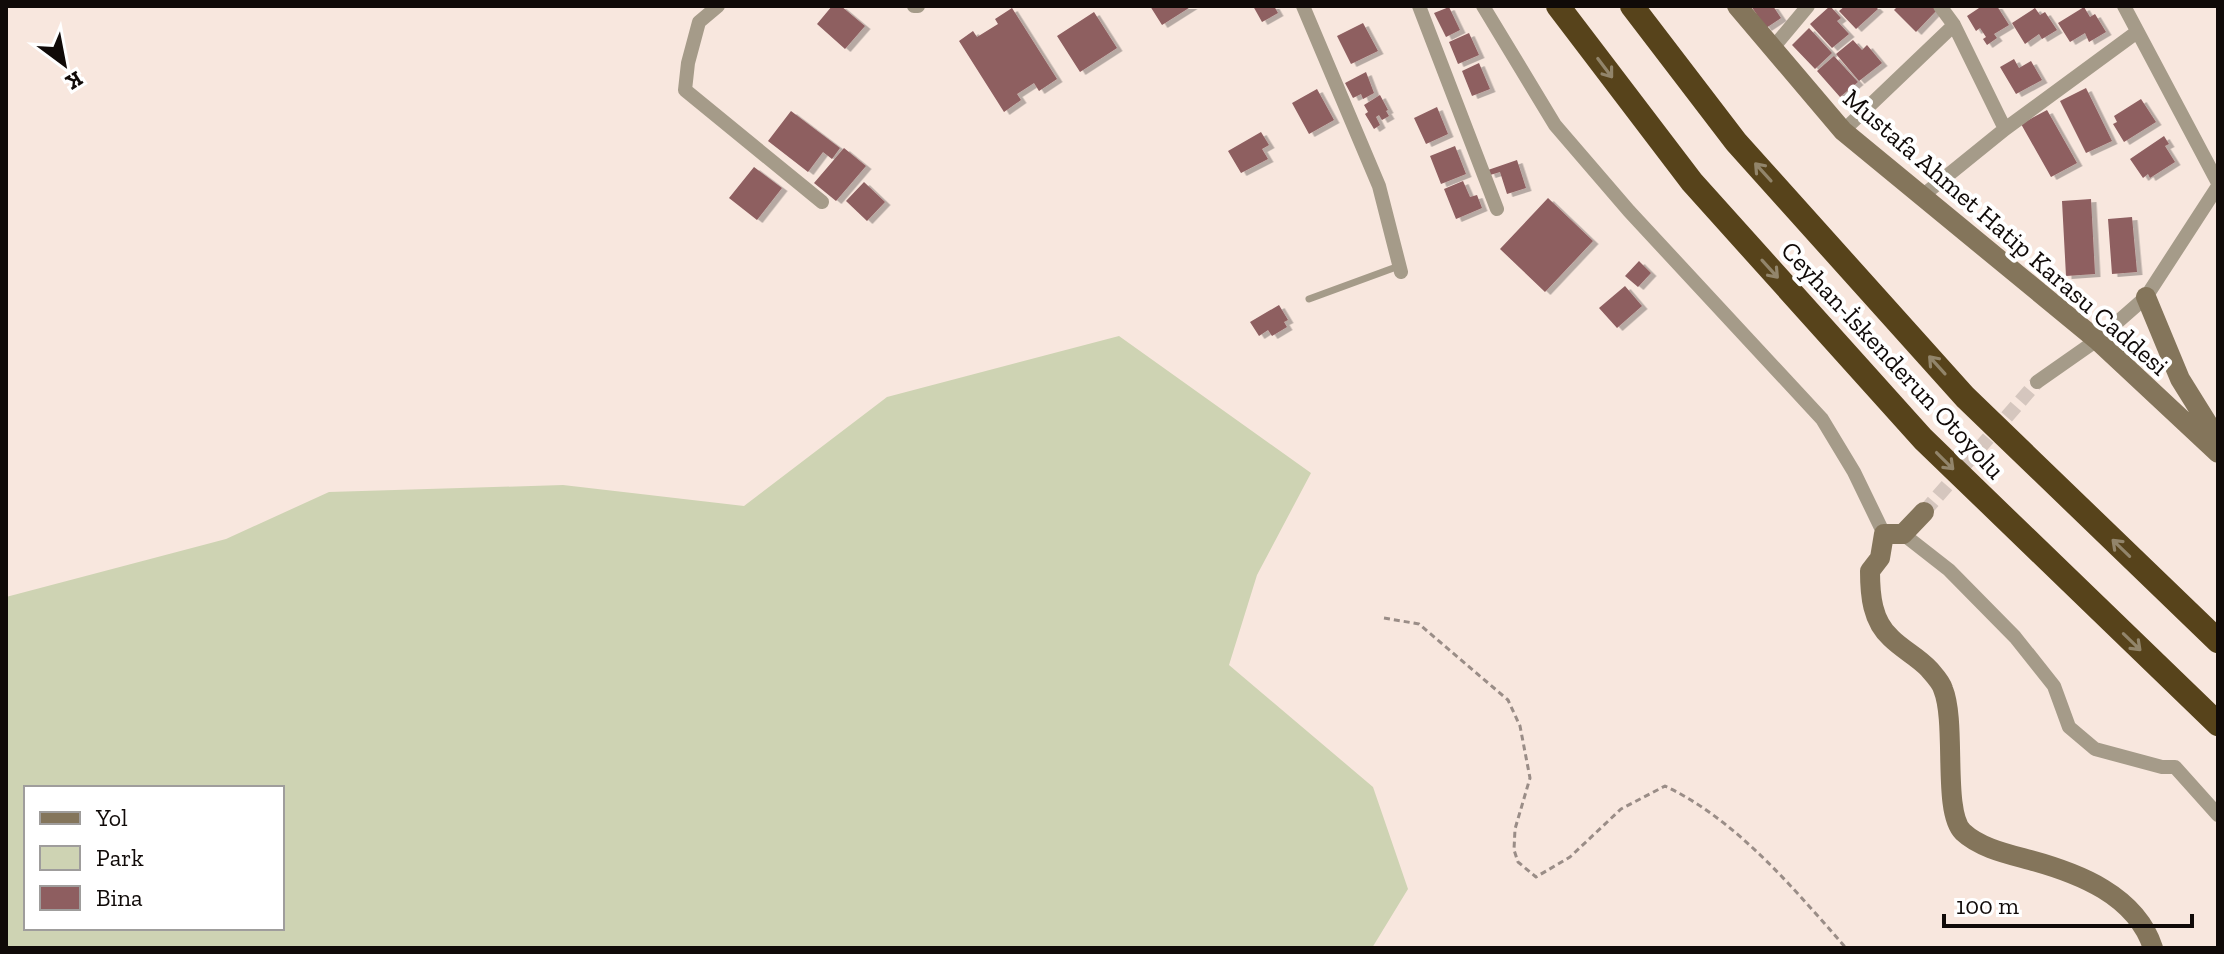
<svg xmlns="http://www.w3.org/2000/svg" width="2224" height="954" font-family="'Zilla Slab',serif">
	<defs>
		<filter id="shadow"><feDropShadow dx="5.5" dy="3" stdDeviation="0" flood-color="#0004"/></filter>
	</defs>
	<rect width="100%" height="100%" fill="#f8e7de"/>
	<path fill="#ced3b3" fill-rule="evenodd" d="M1119,336L1311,473L1257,575L1229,665L1373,787L1408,889L1372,948H6V597L226,539L329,492L563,485L744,506L887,397ZM26,788H282V928H26Z"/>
	<path fill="#8e5e60" filter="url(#shadow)" d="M832,6H841L865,26L845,49L817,24Z
		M1150,6H1192L1162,25Z
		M1253,6H1274L1278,13L1262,22Z
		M1751,6H1773L1781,18L1766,28Z
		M1830,6L1841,18L1837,21L1849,34L1832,48L1810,24Z
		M1845,6H1875L1878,9L1856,29L1839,11Z
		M1898,6H1933L1937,10L1916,32L1894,10Z
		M1982,6H1997L2009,25L1994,34L1997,38L1987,45L1983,39L1986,37L1980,28L1976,31L1967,16Z
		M1449,7L1460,30L1446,37L1434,13Z
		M2084,7L2090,17L2095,14L2106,32L2089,42L2085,33L2070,42L2058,23Z
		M1012,8L1057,79L1039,91L1034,83L1017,94L1021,100L1004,112L959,41L973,31L977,37L998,24L995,19Z
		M2035,8L2040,15L2045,12L2057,30L2042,39L2039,34L2025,44L2012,23Z
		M1094,12L1117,48L1080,72L1057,36Z
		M1363,23L1378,51L1351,64L1337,36Z
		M1809,28L1832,53L1815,69L1792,45Z
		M1469,33L1479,55L1458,64L1449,42Z
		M1853,40L1862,50L1867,45L1882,63L1859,81L1836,54Z
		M1834,56L1858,82L1840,97L1817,71Z
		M2014,59L2019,68L2031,61L2042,80L2016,94L2000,67Z
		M1479,63L1490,89L1472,96L1462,71Z
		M1366,72L1374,93L1363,99L1361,94L1353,98L1345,83Z
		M2086,88L2112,141L2086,153L2060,101Z
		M1317,89L1334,120L1309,134L1292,103Z
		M1380,95L1388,110L1386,111L1389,116L1382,120L1379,115L1376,117L1380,125L1374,129L1365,114L1368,112L1364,105Z
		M2141,99L2156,122L2124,142L2113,124L2117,122L2114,116Z
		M1437,107L1448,134L1426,144L1414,118Z
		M2047,110L2077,163L2051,177L2021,124Z
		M791,111L840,148L832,159L823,152L808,172L768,141Z
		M1261,132L1269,145L1262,149L1268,159L1241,173L1228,151Z
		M2164,136L2169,144L2165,146L2175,162L2150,178L2148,174L2143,178L2130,159Z
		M1455,146L1466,174L1441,184L1430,156Z
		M844,148L866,166L836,201L814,183Z
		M1517,160L1526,188L1507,194L1500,172L1490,175L1488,170Z
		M754,167L782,188L757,220L729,198Z
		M1463,181L1470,197L1477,195L1482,208L1456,219L1444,189Z
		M864,182L885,202L867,221L846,201Z
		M1548,198L1593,241L1545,292L1500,249Z
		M2091,199L2095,274L2066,276L2062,201Z
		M2132,217L2137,272L2112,274L2108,219Z
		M1639,261L1651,273L1638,287L1625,276Z
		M1625,286L1642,306L1617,328L1599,308Z
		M1279,305L1288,320L1284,322L1287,327L1272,336L1268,330L1259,336L1250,322Z"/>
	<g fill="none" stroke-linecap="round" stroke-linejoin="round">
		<path stroke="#d5c6be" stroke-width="14" stroke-dasharray="14 7" stroke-linecap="butt" d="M1924,512L2037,382"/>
		<path stroke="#9a8d87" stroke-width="3" stroke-dasharray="6 4" stroke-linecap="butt" d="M1384,618L1419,624L1508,700L1520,726L1530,778L1515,829L1514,850L1518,862L1536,877L1570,857L1621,809L1665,786C1737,820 1794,889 1846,948"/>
		<path stroke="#a59b89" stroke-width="7" d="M1309,299L1399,266"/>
		<path stroke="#a59b89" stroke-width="14" d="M718,6L699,22L688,63L685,90L822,202
			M914,6H918
			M1303,6L1379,186L1401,272
			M1419,6L1497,209
			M1483,6L1555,125L1629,211L1822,419L1854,472L1884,534
			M1940,6L1954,25L2005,129
			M2124,6L2218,183
			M1772,49L1808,6
			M1843,131L1954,25
			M1921,197L2005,129L2137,32
			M2037,382L2097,340L2146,297L2218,186
			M1903,534L1949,570L2015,637L2054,686L2069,727L2095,749L2162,767H2175L2218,815"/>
		<path stroke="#84755b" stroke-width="20" d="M1737,6L1843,131L2097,340L2218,453
			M2146,297L2180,379L2218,440
			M1924,512L1903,534H1884L1880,558L1870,571C1870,595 1872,621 1891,638C1903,650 1918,657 1929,669C1934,675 1941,682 1943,689C1957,723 1942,812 1963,832C1980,848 2008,854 2030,860C2078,873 2136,895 2153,948"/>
		<path stroke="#57431b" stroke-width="24" d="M1558,6L1692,182L1923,439L2218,724
			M1632,6L1736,142L1965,397L2218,641"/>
	</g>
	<defs><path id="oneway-shaft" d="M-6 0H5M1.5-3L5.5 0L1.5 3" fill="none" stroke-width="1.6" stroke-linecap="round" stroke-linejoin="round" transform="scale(2)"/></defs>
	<g stroke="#92856b">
		<use href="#oneway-shaft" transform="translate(1605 68) rotate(53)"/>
		<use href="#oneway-shaft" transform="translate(1763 172) rotate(-132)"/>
		<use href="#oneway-shaft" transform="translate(1770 269) rotate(48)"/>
		<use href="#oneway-shaft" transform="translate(1937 365) rotate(-132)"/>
		<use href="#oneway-shaft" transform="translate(1945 461) rotate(45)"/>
		<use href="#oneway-shaft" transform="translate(2121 548) rotate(-136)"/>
		<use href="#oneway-shaft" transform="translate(2132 642) rotate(44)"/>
	</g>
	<g text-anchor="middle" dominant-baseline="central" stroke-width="8" stroke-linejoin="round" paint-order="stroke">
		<g font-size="26" fill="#100a08" stroke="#fff">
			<text transform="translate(2006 232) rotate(41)">Mustafa Ahmet Hatip Karasu Caddesi</text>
			<text transform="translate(1893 360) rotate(47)">Ceyhan-İskenderun Otoyolu</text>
		</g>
	</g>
	<rect width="2224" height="954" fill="none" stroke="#100a08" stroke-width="16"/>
	<rect x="24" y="786" width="260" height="144" fill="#ffffff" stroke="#9f9d9c" stroke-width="2"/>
	<rect x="40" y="812" width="40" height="12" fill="#84755b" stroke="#9f9d9c" stroke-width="2"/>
	<text x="96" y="826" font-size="24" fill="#100a08">Yol</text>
	<rect x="40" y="846" width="40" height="24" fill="#ced3b3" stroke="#9f9d9c" stroke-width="2"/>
	<text x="96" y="866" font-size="24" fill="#100a08">Park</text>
	<rect x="40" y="886" width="40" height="24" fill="#8e5e60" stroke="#9f9d9c" stroke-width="2"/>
	<text x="96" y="906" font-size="24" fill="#100a08">Bina</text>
	<g transform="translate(64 64) rotate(148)" stroke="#ffffff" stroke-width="6" paint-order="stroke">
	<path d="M0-6L14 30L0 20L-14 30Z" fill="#100a08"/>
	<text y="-12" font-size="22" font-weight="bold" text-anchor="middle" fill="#100a08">K</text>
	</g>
	<path d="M1944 914v12h248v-12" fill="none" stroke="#100a08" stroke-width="4"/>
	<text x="1956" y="914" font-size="24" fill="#100a08" stroke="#ffffff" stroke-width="6" paint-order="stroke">100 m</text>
</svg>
